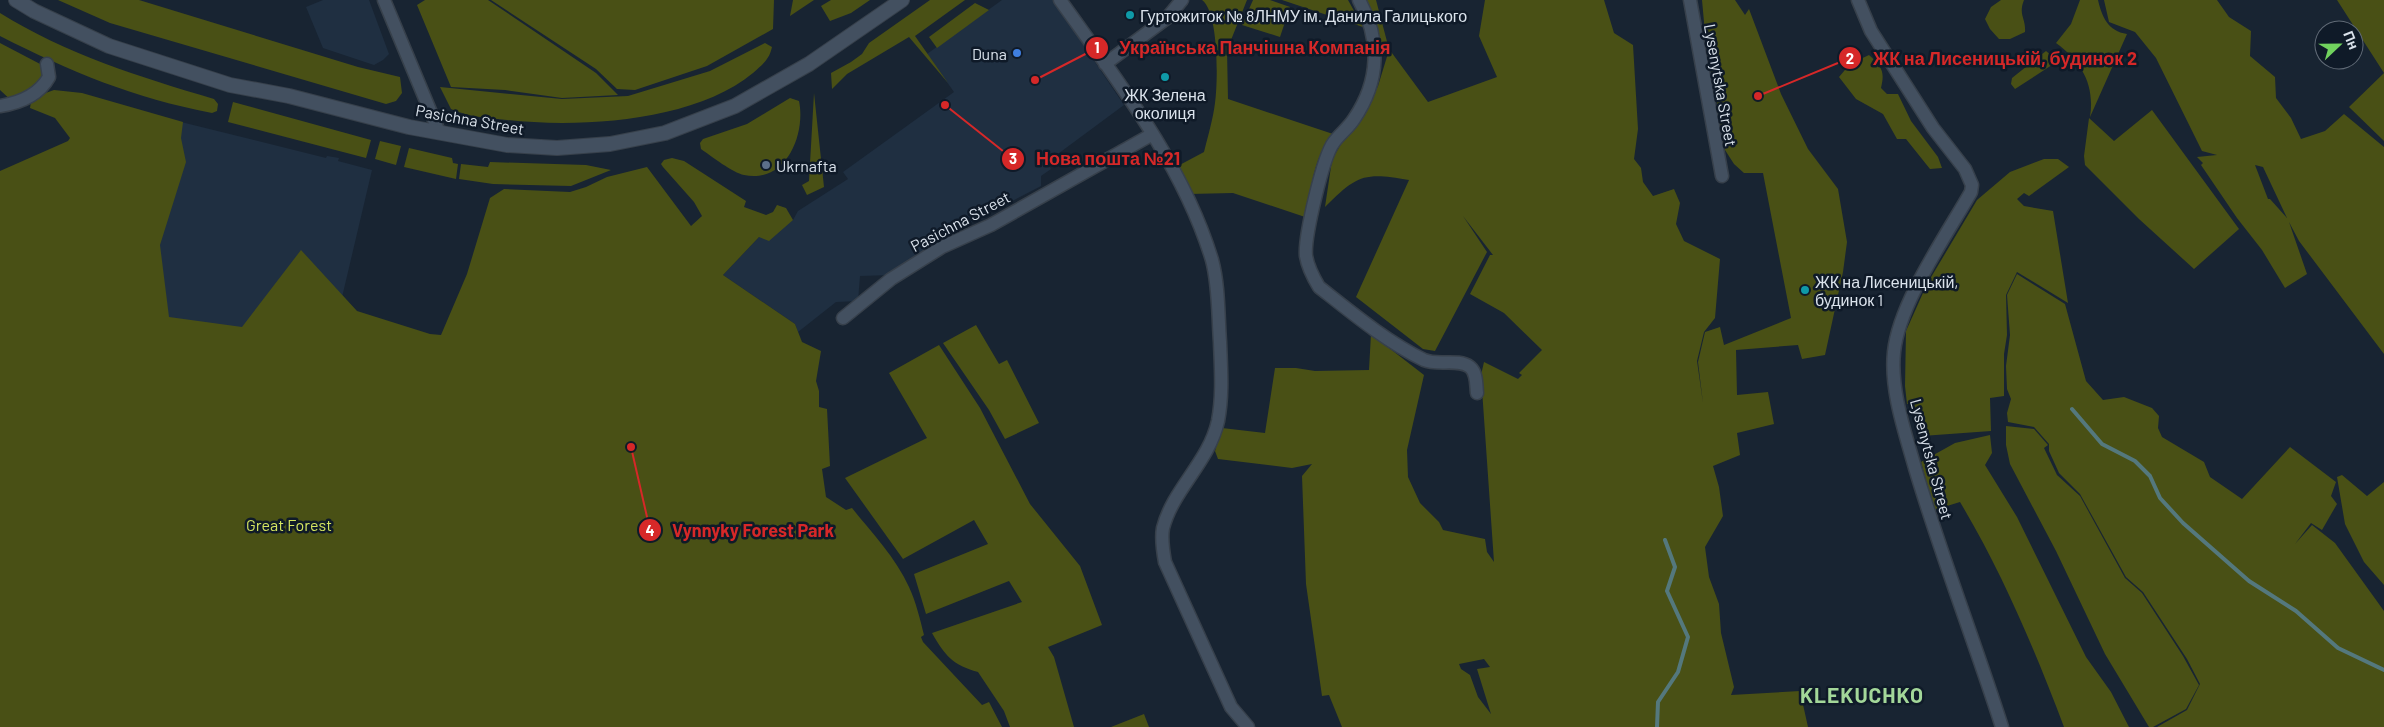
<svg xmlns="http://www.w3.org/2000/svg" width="2384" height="727" font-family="Barlow,sans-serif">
	<rect width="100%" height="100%" fill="#182432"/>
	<path fill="#1f2f41" d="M323,0H369L389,54L383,60L374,65L323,48L306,7Z
		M1002,0H1053L1124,105L1047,162L1051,169L1041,176V186L949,234L891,275L860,276L858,301L836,302L798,332L795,324L723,275L759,237L793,220L798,211L848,179L843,172L954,92L927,54Z
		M173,120L326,158L327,156L339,158L338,161L372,170L327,361L91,312Z"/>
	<path fill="#495015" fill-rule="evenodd" d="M58,0H139L358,67L400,77L402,93L396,101L386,104L110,23Z
		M425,0H488L596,73L618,95L562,98L505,90L451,87L417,5Z
		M491,0H774L773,29L707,66L635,90L617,89L596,69Z
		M793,0H814L790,16Z
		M831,0H870L851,13L830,21L821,6Z
		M930,0H965L915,36L948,83L909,37L847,74L832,89L831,73L851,62L862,54L869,43Z
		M1202,0H1247L1227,50L1228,99L1333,134C1314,155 1311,190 1305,217L1233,193L1189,194L1174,168L1204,152C1208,136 1213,119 1215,103C1218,83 1219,12 1202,0Z
		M1253,0H1270L1290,7L1280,37L1242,25Z
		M1282,0H1348L1363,27Z
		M1365,0H1376L1389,49L1428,102L1497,77L1479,36L1485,0H1604L1614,33L1633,45L1638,129L1634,159L1641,168L1643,182L1653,196L1674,189L1680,203L1676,224L1684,241L1720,259L1715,318L1704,332L1697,361L1703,403L1698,362L1705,332L1720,327L1724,345L1791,318L1763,173H1744L1734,164L1725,150L1705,33L1702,0H1735L1745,15L1749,9L1781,94L1808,149L1838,189L1847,242L1843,272L1825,355L1802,359L1798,345L1736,350L1737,395L1768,392L1774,424L1737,433L1740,455L1713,466L1719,487L1723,516L1705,547L1709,577L1719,604L1721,633L1734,687L1731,695L1800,691L1808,727H1342L1329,695L1322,696L1306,584L1302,476L1312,464L1292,468L1218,459L1215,451L1222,428L1265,433L1275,368H1296L1315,371L1369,370L1371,334L1424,375L1407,450L1408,477L1420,503L1439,522L1443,530L1485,539L1487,552L1494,562L1481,375L1484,362L1518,379L1522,375L1519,373L1542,350L1504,313L1470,294L1490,255H1493L1463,216L1487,252L1435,351L1423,349L1356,297L1409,180C1364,172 1357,175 1325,207L1332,160L1342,142L1361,121L1378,86L1389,50L1382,46L1370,9ZM1484,659L1490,667L1477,669L1491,714L1478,697L1470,675L1461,669L1459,664Z
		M2001,0H2024C2018,15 2026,18 2025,32L2010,39H1999L1990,29L1985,19L1991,7Z
		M2080,0H2098C2102,17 2108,31 2127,34L2090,117C2095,85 2082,62 2056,43L2071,24Z
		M2104,0H2217L2229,17L2251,31L2250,56L2275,77L2276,98L2291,118L2301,139L2325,131L2344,114L2384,147V354L2299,241L2289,222L2307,274L2285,288L2262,250L2237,218L2201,165L2203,163L2197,157L2217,155L2202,151L2156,58L2135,32L2109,22ZM2255,165L2263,167L2287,218L2270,199H2268Z
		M2337,0H2384V141L2349,107L2384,73Z
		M975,3L989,10L937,48L929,37Z
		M0,13C66,54 140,77 214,99L218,104L217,111L212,113C134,98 71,72 0,36Z
		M0,43L42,65L45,73L42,82L14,103L0,90Z
		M765,43L772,47C769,60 763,64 753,73C694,122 579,128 507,120C487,118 469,117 451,109L440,87L562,99L628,96L710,71Z
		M2046,51L2058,61L2015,89L2011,84L2012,78Z
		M1869,55C1882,67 1885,71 1881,88L1887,94H1898L1911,121L1938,157L1942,168L1930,169L1906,139H1897L1883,114L1856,99L1839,77L1850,64Z
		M54,90L82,93L183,122L181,138L186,162L160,245L169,317L242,327L301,250L357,311L430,334L441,335L467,274L490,198L504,189L570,192L586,187L607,177L647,167L691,226L702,216L694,202L663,167L661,164L664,160L672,158L684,161L746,201L744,207L766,215L773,212L777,205L786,208L793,220L769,241L759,237L723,275L795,324L802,342L821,351L816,381L819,391V407L827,409L830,466L822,469L826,497L846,510L852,508C872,533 896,558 909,587C916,602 920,619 924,635L921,637L923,642L982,705L989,702L1002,727H0V171L68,141L70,138L55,118L30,108L31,102L40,95Z
		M814,93L824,187L807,195L802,185L809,181Z
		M790,98L799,101C806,134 786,184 744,175C733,173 711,156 701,149L700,143L703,139L747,124Z
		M233,102L371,140L366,158L228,122Z
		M2152,110L2239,229L2194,269L2139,219L2085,165L2084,156L2089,118L2114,141Z
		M380,141L401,146L396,165L375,159Z
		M409,148L452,158L453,163L458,164L456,179L404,167Z
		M2044,159H2058L2069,167L2029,196L2024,193L2017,199L2024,206L2053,211L2068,303L2017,272L2006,295L2007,335L2004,354V396L1990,398L1991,431L1922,436L1911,410V404H1907L1905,386L1906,331L1927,284L1977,200L2010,172Z
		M490,162L586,165L611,170L571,186L493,184L459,179L461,164L488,167Z
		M2017,274L2065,304L2086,381L2103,400L2124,397L2152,408L2159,416L2158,428L2162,437L2204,462L2210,477L2242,499L2290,447L2336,482L2331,496L2337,504L2322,530L2311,523L2295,544L2312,525L2335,543L2384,611V727H2157L2187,710L2200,684L2187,659L2143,592L2126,577L2080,494L2059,473L2049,451V444L2034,427L2008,422L2007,413L2011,399L2007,389L2006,366L2010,335L2007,295Z
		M976,325L999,364L1007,360L1039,423L1005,439L989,410L943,343Z
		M939,345L980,408L1030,504L1080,566L1102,625L1048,647L1054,657L1074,727H1010L1004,711L978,672C953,665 945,656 932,633L1022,602L1009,581L926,614L914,574L988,544L974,520L903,559L845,478L927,438L889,373Z
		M2006,426L2034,429L2048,445L2044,448L2057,475L2080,496L2125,578L2142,593L2183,656L2199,685L2186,709L2153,727H2149L2105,654L2056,551L2010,464L2006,445Z
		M1990,435L1992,453L1985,465L2017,517L2086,657L2111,692L2129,727H2064C2035,650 2002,572 1960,502L1934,510L1921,462L1955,443Z
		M2342,475L2367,496L2384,482V585L2364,562L2345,524L2337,477Z
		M1144,714L1149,727H1111Z"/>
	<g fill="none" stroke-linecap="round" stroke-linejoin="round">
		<path stroke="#54787d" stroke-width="4" d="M2072,409L2102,444L2135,461L2150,476L2160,498L2183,523L2249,581L2296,611L2338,648L2384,670
			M1657,727L1658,702L1678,672L1688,637L1667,591L1675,567L1665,540"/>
		<g stroke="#37404b" stroke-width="15">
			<path id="minor" d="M384,0L439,132
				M1060,0C1117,80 1183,164 1212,260C1219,286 1218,315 1220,342C1221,369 1223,395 1218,421C1209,462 1173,489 1163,528C1161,539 1163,551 1165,562L1231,707L1248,727
				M1359,0C1381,39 1380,81 1354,119C1349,127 1341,133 1334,142C1323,156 1304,238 1306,256C1308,268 1313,277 1319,287C1352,313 1387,342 1424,360C1438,366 1458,358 1470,367C1477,373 1476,384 1477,393
				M1690,0L1722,176
				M1858,0L1871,31L1933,128L1965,169L1972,185L1971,192C1946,236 1899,303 1894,352C1890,390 1905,432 1915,468C1941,555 1974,640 2002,727
				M1105,64L1167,18L1182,0
				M0,106C19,103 39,95 49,77L47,64
				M843,318L891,279L942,247L991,225L1151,135"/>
		</g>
		<g stroke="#37404b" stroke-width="16">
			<path id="secondary" d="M16,0L34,11L109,46L230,85L289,96L409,127L507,145L557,148L610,144L665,133L735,106L809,64L902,0"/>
		</g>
		<use href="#minor" stroke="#435060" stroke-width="12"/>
		<use href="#secondary" stroke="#435060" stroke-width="14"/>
	</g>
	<g fill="#0f9aa8" stroke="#0f1a28" stroke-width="2">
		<circle cx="1130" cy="15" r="5"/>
		<circle cx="1165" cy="77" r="5"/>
		<circle cx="1805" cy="290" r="5"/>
	</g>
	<circle fill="#3f7fe0" stroke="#0f1a28" stroke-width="2" cx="1017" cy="53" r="5"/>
	<circle fill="#5c6f8a" stroke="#0f1a28" stroke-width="2" cx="766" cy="165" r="5"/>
	<g text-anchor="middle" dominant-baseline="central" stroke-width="5" stroke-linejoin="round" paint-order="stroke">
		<g font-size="16" fill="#dae2eb" stroke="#0f1a28" text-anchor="start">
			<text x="1140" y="15">Гуртожиток № 8ЛНМУ ім. Данила Галицького</text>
			<text x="1007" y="53" text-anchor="end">Duna</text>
			<text x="1165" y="94" text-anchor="middle">ЖК Зелена<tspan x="1165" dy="18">околиця</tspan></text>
			<text x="776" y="165">Ukrnafta</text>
			<text x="1815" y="281">ЖК на Лисеницькій,<tspan x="1815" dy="18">будинок 1</tspan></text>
		</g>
		<g font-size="16" fill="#dae2eb" stroke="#0f1a28">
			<text transform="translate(1721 85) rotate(80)">Lysenytska Street</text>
			<text transform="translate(470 119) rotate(10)">Pasichna Street</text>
			<text transform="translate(960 221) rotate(-28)">Pasichna Street</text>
			<text transform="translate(1932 459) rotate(75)">Lysenytska Street</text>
		</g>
		<g font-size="16" fill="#d6e660" stroke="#0f1a28">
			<text x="289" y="524">Great Forest</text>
		</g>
		<g font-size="21" font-weight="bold" letter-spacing="1" fill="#a3d799" stroke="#0f1a28">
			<text x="1862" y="694">KLEKUCHKO</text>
		</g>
	</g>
	<path fill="none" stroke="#d62828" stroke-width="2" d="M1035 80L1097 48M1758 96L1850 58M945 105L1013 159M631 447L650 530"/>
	<g fill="#d62828" stroke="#0f1a28" stroke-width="2">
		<circle cx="1035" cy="80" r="5"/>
		<circle cx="1758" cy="96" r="5"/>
		<circle cx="945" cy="105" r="5"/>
		<circle cx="631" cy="447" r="5"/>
		<circle cx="1097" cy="48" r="12"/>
		<circle cx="1850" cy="58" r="12"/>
		<circle cx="1013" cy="159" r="12"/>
		<circle cx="650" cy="530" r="12"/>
	</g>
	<g font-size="15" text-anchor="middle" font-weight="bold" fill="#fff">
		<text x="1097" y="53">1</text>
		<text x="1850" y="64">2</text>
		<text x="1013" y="164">3</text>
		<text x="650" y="536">4</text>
	</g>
	<g font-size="18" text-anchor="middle" font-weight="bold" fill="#d62828" stroke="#0f1a28" stroke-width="5" stroke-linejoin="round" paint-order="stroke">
		<text x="1255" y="54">Українська Панчішна Компанія</text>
		<text x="2005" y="65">ЖК на Лисеницькій, будинок 2</text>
		<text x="1108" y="165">Нова пошта №21</text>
		<text x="753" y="537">Vynnyky Forest Park</text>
	</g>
	<g transform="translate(2339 45) rotate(68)"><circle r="24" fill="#0f1a28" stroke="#606a76"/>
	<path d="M0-4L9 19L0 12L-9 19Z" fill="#71d25e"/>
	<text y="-8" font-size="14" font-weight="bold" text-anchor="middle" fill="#dae2eb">Пн</text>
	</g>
</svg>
